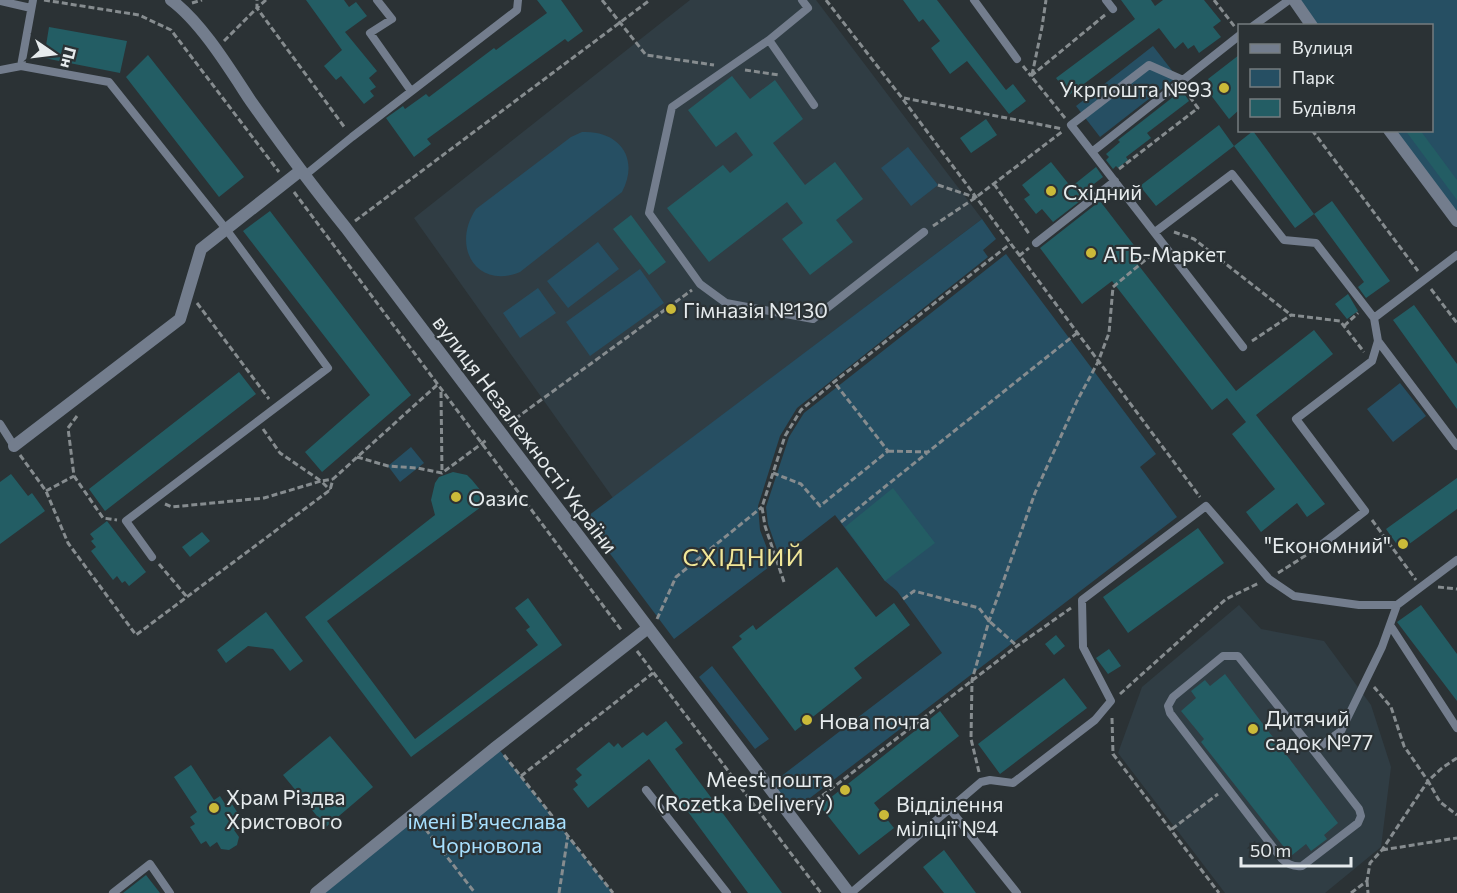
<svg xmlns="http://www.w3.org/2000/svg" width="1457" height="893" font-family="Commissioner,sans-serif">
	<rect width="100%" height="100%" fill="#2b3235"/>
	<path fill="#303d44" d="M690,0H816L982,219L613,498L414,218Z
		M1239,605L1261,629L1324,641L1371,705L1391,767L1381,847L1325,893H1225L1118,753L1142,687Z"/>
	<path fill="#264f63" d="M1294,0H1457V221L1389,131L1432,130V26L1312,25Z
		M1153,46L1177,77L1100,137L1076,106Z
		M582,132C619,130 640,158 622,192L520,272C476,290 451,246 476,209L571,137Z
		M908,147L938,185L911,206L881,168Z
		M982,219L996,239L983,250L988,257L797,408L780,436L758,506L760,530L773,564L674,639L584,519Z
		M598,242L619,269L568,308L547,281Z
		M1006,254L1156,454L1140,467L1177,517L793,811L771,784L942,653L897,591L885,581L835,515L780,558L768,524L766,507L789,437L804,413Z
		M640,269L664,303L590,356L566,322Z
		M538,288L556,313L520,338L503,313Z
		M1400,383L1426,416L1393,442L1367,409Z
		M411,447L424,463L400,482L388,466Z
		M712,666L769,739L755,749L699,677Z
		M496,747L501,752L613,893H316Z"/>
	<path fill="#235d64" d="M306,0H344L349,7L356,2L367,16L345,32L377,71L369,78L376,87L370,91L374,96L364,104L341,76L336,80L324,66L342,50Z
		M537,0H561L583,31L568,42L565,39L427,139L431,144L414,157L386,118L403,106L405,109L426,94L429,97L494,48L496,50L547,13Z
		M903,0H937L1006,90L1013,84L1026,101L1009,114L967,61L950,74L931,48L940,41L923,19L919,22Z
		M1121,0H1151L1155,6L1163,0H1204L1221,21L1213,27L1221,37L1199,53L1194,45L1188,49L1183,42L1175,49L1159,28L1069,95L1056,78L1135,19Z
		M49,27L127,41L120,73L44,58Z
		M148,55L244,177L219,197L126,77Z
		M1239,55V110L1229,119L1207,90L1212,85L1208,79Z
		M732,76L750,99L775,80L803,119L773,143L805,185L835,162L863,199L836,220L853,242L810,275L782,239L803,223L787,202L709,262L667,208L723,165L730,173L753,155L736,132L716,147L688,110Z
		M1182,90L1189,101L1147,133L1151,138L1126,157L1128,160L1118,168L1116,166L1113,169L1106,160L1109,157L1106,154L1120,142L1118,140Z
		M986,119L997,135L971,153L960,138Z
		M1219,125L1234,146L1156,206L1140,186Z
		M1405,130H1420L1457,180V200Z
		M1253,131L1314,214L1295,228L1234,146Z
		M1051,162L1071,187L1096,167L1103,177L1090,187L1093,191L1053,222L1042,209L1036,214L1024,199L1030,195L1022,185Z
		M1100,201L1143,257L1136,262L1236,391L1314,330L1333,354L1256,415L1325,504L1307,517L1297,503L1261,532L1246,512L1275,489L1232,434L1246,422L1227,398L1212,410L1112,281L1082,304L1040,248Z
		M1332,201L1390,281L1366,298L1358,287L1364,282L1314,214Z
		M270,211L411,395L322,472L305,452L370,395L243,231Z
		M631,215L666,262L649,275L613,229Z
		M1348,294L1358,311L1347,319L1335,304Z
		M1414,305L1457,364V409L1393,320Z
		M239,372L256,394L105,511L89,489Z
		M453,472L467,475L472,480L481,491L478,493L485,504L327,621L415,739L538,645L526,630L530,627L515,608L528,598L562,645L411,757L305,617L435,515L431,500L435,483L439,477Z
		M11,474L28,496L32,493L45,511L0,544V482Z
		M1457,478V509L1401,550L1386,529Z
		M893,488L935,543L885,581L845,527Z
		M107,521L146,572L129,586L125,581L122,583L117,576L113,580L91,551L96,547L91,541L94,539L90,534Z
		M1198,528L1224,563L1128,633L1103,597Z
		M202,532L210,541L190,557L182,547Z
		M837,567L876,617L894,603L910,625L854,668L862,678L795,731L732,647L742,639L739,636L753,625L756,630Z
		M1421,605L1457,654V701L1397,622Z
		M266,612L303,661L290,671L273,649L248,646L226,663L217,650Z
		M1056,635L1065,646L1054,655L1045,644Z
		M1109,649L1121,666L1108,674L1096,658Z
		M1225,674L1338,823L1324,835L1327,839L1311,851L1306,844L1291,856L1201,742L1204,739L1181,711L1196,698L1191,691L1205,680L1210,686Z
		M1064,678L1087,708L1000,774L978,744Z
		M940,711L959,736L874,803L894,828L859,855L820,806Z
		M666,721L683,743L675,749L782,893H748L649,759L588,808L573,789L578,785L575,781L582,775L576,769L609,742L614,747L618,743L622,748L643,732L647,736Z
		M330,736L373,787L326,827L283,775Z
		M191,765L214,800L220,796L225,804L230,801L241,818L236,821L240,827L234,830L239,837L237,845L229,850L221,849L217,842L210,847L206,841L201,844L190,827L195,824L190,817L197,812L174,777Z
		M944,850L976,893H944L923,867Z
		M146,875L160,893H123Z"/>
	<g fill="none" stroke-linecap="round" stroke-linejoin="round">
		<path stroke="#868c8f" stroke-width="3" stroke-dasharray="6 3" stroke-linecap="butt" d="M44,0L139,15L171,30L279,172
			M266,0L257,8L345,128
			M602,0L646,55L714,65
			M826,0L902,98L1200,497
			M1214,0L1235,27
			M192,3L202,0
			M224,41L257,8V0
			M1023,66L1031,76
			M745,70L779,75
			M1032,75L1042,27L1046,0
			M904,98L1063,129
			M1065,118L1031,76L1105,15
			M1312,130L1418,271
			M1119,169L1198,108L1186,92
			M994,184L1030,235
			M938,185L974,197
			M294,192L622,631
			M355,221L650,0
			M933,226L975,198L1063,131
			M1174,232L1194,239L1291,315
			M1019,256L1029,248
			M1431,289L1457,323
			M197,303L269,399
			M1344,326L1358,313
			M1252,341L1291,315L1340,321L1364,352
			M441,392L442,472
			M77,416L68,428L74,476L103,518L117,520
			M508,424L692,290
			M263,429L280,453L321,481L333,479
			M888,451L928,452L1077,333
			M20,455L46,491L68,543L136,635L330,490L333,479L437,385
			M357,457L388,466L417,468L442,473L488,439
			M773,473L801,484L820,506L888,451L834,382
			M46,491L74,476
			M165,504L172,507L264,498L321,481L330,490
			M1372,520L1416,580
			M841,522L927,453
			M159,564L187,597
			M1278,573L1308,554
			M784,582L765,526L762,507L785,436L801,410L834,382L1010,244
			M1438,587L1457,589
			M903,599L914,591L979,608L989,621L1017,646
			M657,619L676,577L762,507
			M637,651L821,893
			M1120,694L1226,599L1259,583
			M1112,718L1113,754L1219,893
			M504,755L613,893
			M1457,758L1442,768L1428,781L1440,802L1457,815
			M979,772L971,739L972,680L989,621L1035,493L1077,401L1098,362L1109,333L1113,287L1156,251
			M521,776L653,673
			M801,812L1017,646L1071,608
			M420,822L475,893
			M1172,829L1218,794
			M1382,850L1457,838
			M1367,881L1368,893
			M559,893L568,835
			M1351,893L1367,881L1370,863L1382,850L1428,781L1404,746L1391,707L1374,687"/>
		<path stroke="#737d8d" stroke-width="8" d="M33,0L21,66L109,82L226,229L328,368L126,521L152,557
			M377,0L392,19L370,33L411,91
			M802,0L808,8L769,40L814,105
			M974,0L1017,59
			M1106,0L1113,9
			M0,1L31,8
			M1253,26L1289,0
			M1240,35L1092,152L1243,347
			M769,40L672,107L649,213L700,284L726,303L813,319L924,232
			M0,70L21,66
			M1092,152L1071,125L1149,65L1183,80
			M304,176L352,137L517,10L518,0
			M1155,232L1232,174L1284,240L1316,243L1374,318
			M1036,243L1115,181
			M1378,341L1457,446
			M0,424L14,446
			M1316,549L1365,511L1296,419L1372,361L1378,341L1374,318L1457,255
			M1390,625L1457,728
			M1314,751L1359,809L1361,816L1358,823L1302,866C1294,867 1288,865 1282,859L1170,713L1168,706L1173,697L1223,656H1238L1314,751L1341,731L1382,647L1397,605
			M646,790L727,893
			M949,808L1017,893
			M113,893L150,864L170,893
			M851,893L981,782L990,780L1013,783L1095,720L1111,701L1083,647L1082,600L1206,506L1269,579L1294,596L1359,605H1397L1457,560"/>
		<path stroke="#737d8d" stroke-width="12" d="M171,0C201,22 229,68 250,100C281,144 312,186 346,228L849,893
			M14,446L180,319L201,249L300,171
			M316,893L496,747L648,628"/>
		<path stroke="#737d8d" stroke-width="12" d="M1294,0L1312,26
			M1389,130L1457,221"/>
	</g>
	<g fill="#cbba39" stroke="#2b3235" stroke-width="2">
		<circle cx="1224" cy="88" r="6"/>
		<circle cx="1051" cy="191" r="6"/>
		<circle cx="1091" cy="253" r="6"/>
		<circle cx="671" cy="309" r="6"/>
		<circle cx="456" cy="497" r="6"/>
		<circle cx="1403" cy="544" r="6"/>
		<circle cx="807" cy="720" r="6"/>
		<circle cx="1253" cy="729" r="6"/>
		<circle cx="845" cy="790" r="6"/>
		<circle cx="214" cy="808" r="6"/>
		<circle cx="884" cy="815" r="6"/>
	</g>
	<g text-anchor="middle" dominant-baseline="central" stroke-width="4.5" stroke-linejoin="round" paint-order="stroke">
		<g font-size="21" fill="#e6ebed" stroke="#2b3235" text-anchor="start">
			<text x="1212" y="88" text-anchor="end">Укрпошта №93</text>
			<text x="1063" y="191">Східний</text>
			<text x="1103" y="253">АТБ-Маркет</text>
			<text x="683" y="309">Гімназія №130</text>
			<text x="468" y="497">Оазис</text>
			<text x="1391" y="544" text-anchor="end">"Економний"</text>
			<text x="1265" y="717">Дитячий<tspan x="1265" dy="24">садок №77</tspan></text>
			<text x="819" y="720">Нова почта</text>
			<text x="833" y="778" text-anchor="end">Meest пошта<tspan x="833" dy="24">(Rozetka Delivery)</tspan></text>
			<text x="226" y="796">Храм Різдва<tspan x="226" dy="24">Христового</tspan></text>
			<text x="896" y="803">Відділення<tspan x="896" dy="24">міліції №4</tspan></text>
		</g>
		<g font-size="21" fill="#e6ebed" stroke="#2b3235">
			<text transform="translate(526 434) rotate(53)">вулиця Незалежності України</text>
		</g>
		<g font-size="21" fill="#a7e0ff" stroke="#2b3235">
			<text x="487" y="820">імені В'ячеслава<tspan x="487" dy="24">Чорновола</tspan></text>
		</g>
		<g font-size="24" letter-spacing="1.5" fill="#f1e798" stroke="#2b3235">
			<text x="744" y="556">СХІДНИЙ</text>
		</g>
	</g>
	<rect x="1238" y="24" width="195" height="108" fill="#2b3235" stroke="#767c7f" stroke-width="1.5"/>
	<rect x="1250" y="44" width="30" height="9" fill="#737d8d" stroke="#767c7f" stroke-width="1.5"/>
	<text x="1292" y="54" font-size="18" fill="#e6ebed">Вулиця</text>
	<rect x="1250" y="69" width="30" height="18" fill="#264f63" stroke="#767c7f" stroke-width="1.5"/>
	<text x="1292" y="84" font-size="18" fill="#e6ebed">Парк</text>
	<rect x="1250" y="99" width="30" height="18" fill="#235d64" stroke="#767c7f" stroke-width="1.5"/>
	<text x="1292" y="114" font-size="18" fill="#e6ebed">Будівля</text>
	<g transform="translate(54 54) rotate(104)" stroke="#2b3235" stroke-width="4.5" paint-order="stroke">
	<path d="M0-4.5L10 22L0 15L-10 22Z" fill="#e6ebed"/>
	<text y="-9" font-size="16" font-weight="bold" text-anchor="middle" fill="#e6ebed">Пн</text>
	</g>
	<path d="M1241 857v9h110v-9" fill="none" stroke="#e6ebed" stroke-width="3"/>
	<text x="1250" y="857" font-size="18" fill="#e6ebed" stroke="#2b3235" stroke-width="4.5" paint-order="stroke">50 m</text>
</svg>
